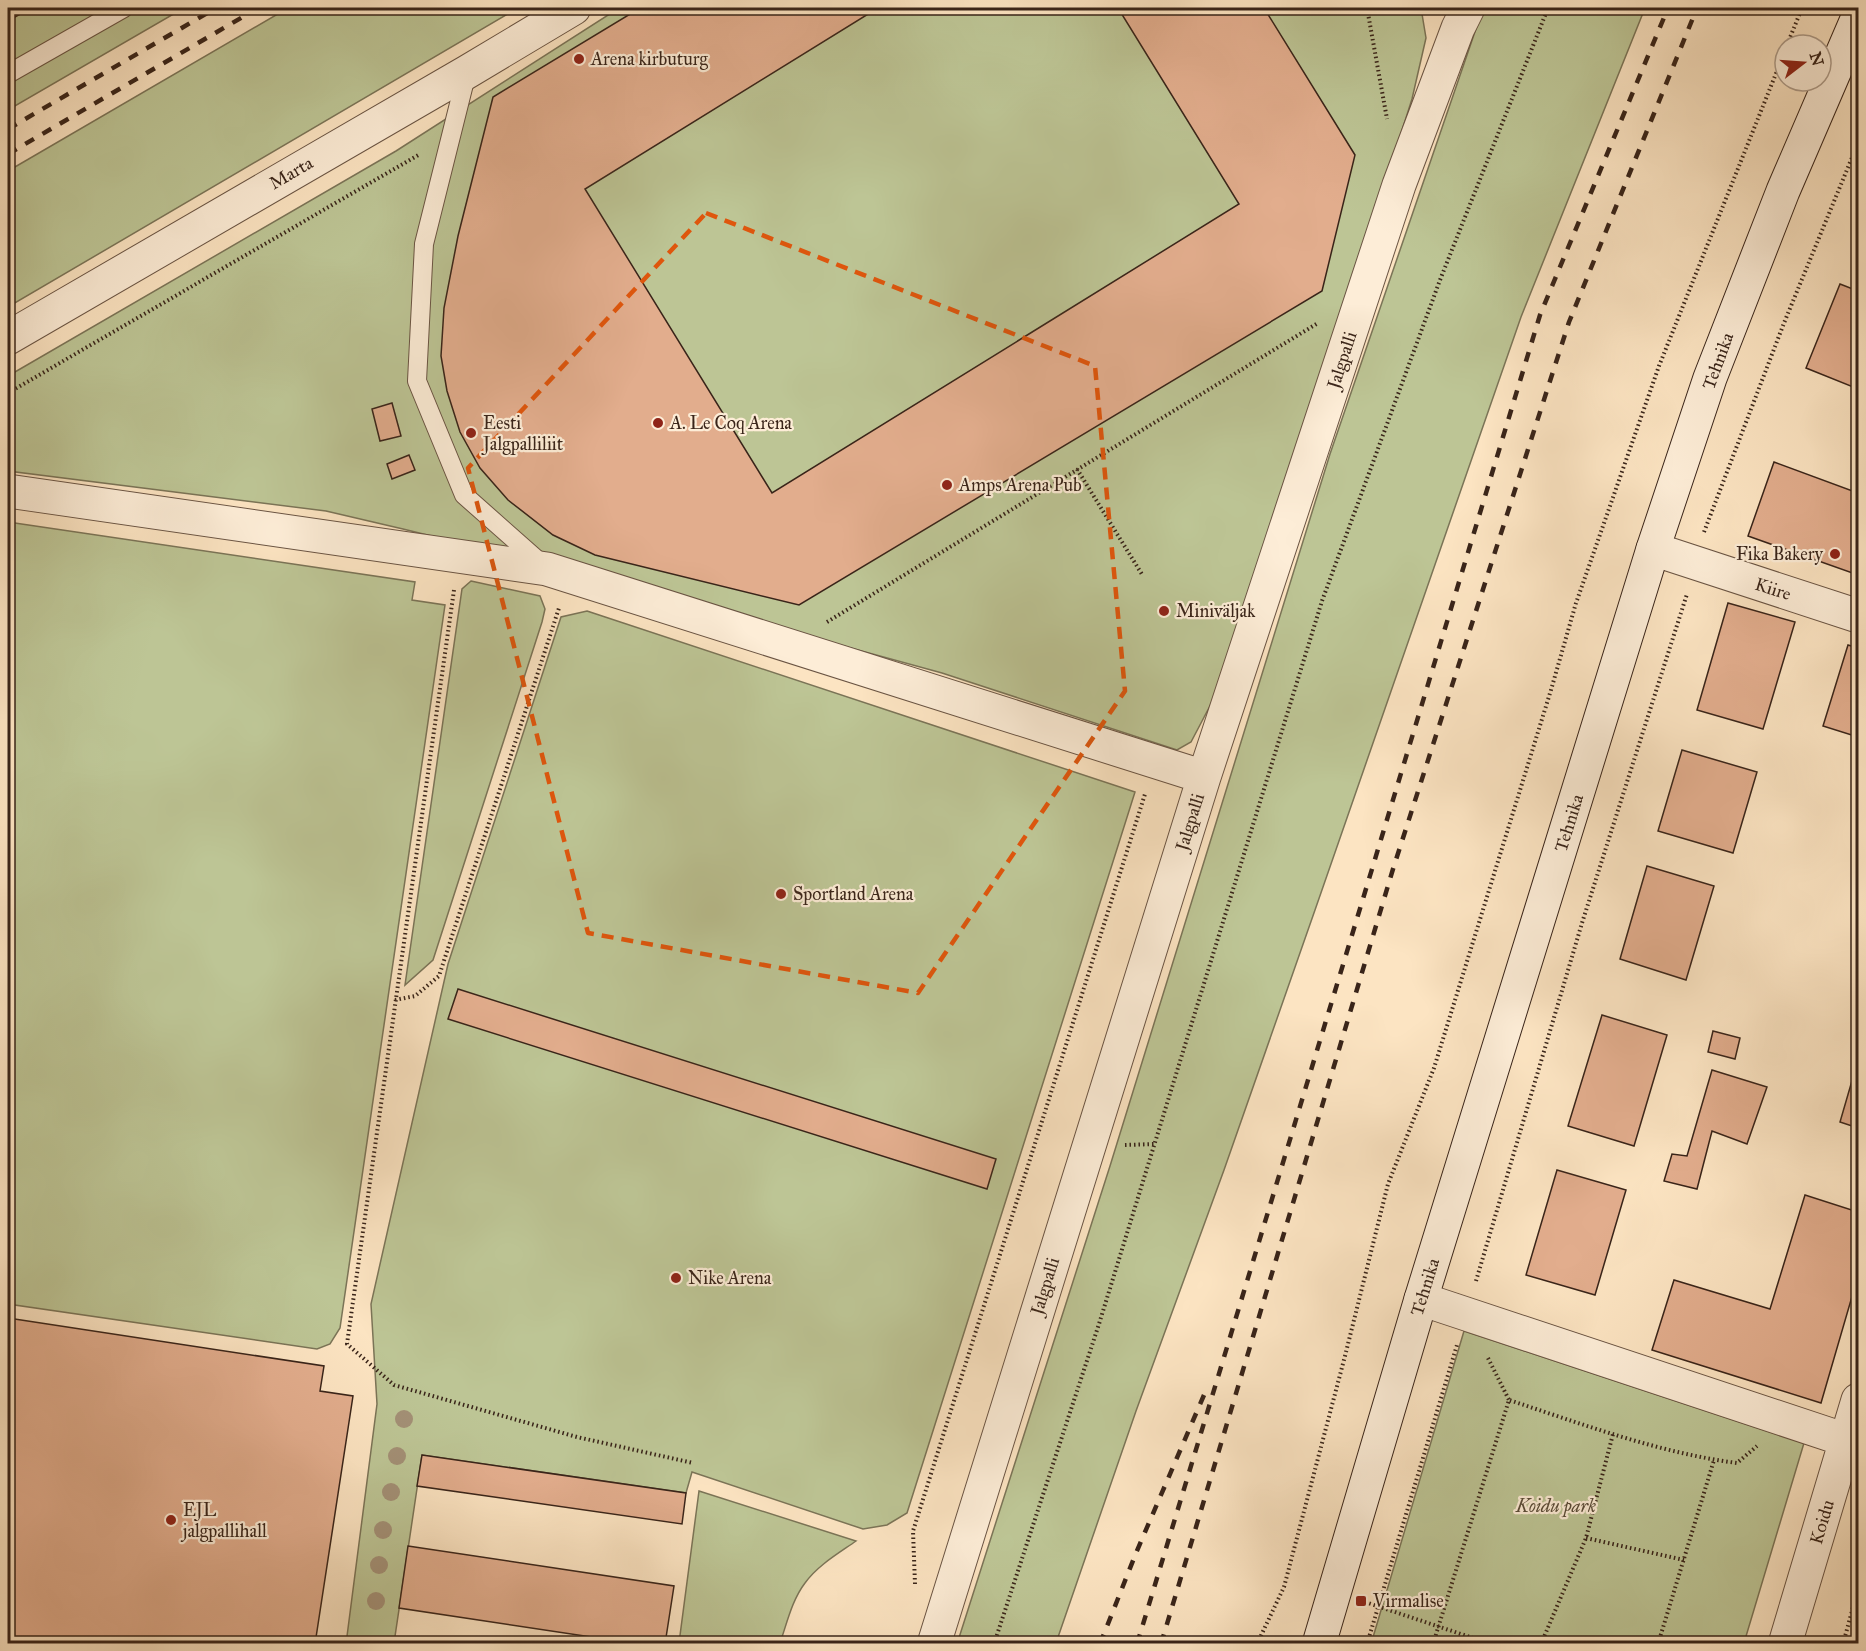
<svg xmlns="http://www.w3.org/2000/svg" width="1866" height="1651" font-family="'IM FELL Great Primer',serif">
	<rect width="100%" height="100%" fill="#fce4c2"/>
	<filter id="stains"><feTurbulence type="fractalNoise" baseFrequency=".00333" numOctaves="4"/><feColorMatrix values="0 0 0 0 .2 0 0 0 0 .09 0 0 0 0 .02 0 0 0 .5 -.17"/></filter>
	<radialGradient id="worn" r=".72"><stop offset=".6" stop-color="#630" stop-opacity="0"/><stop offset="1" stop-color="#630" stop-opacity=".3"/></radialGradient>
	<path fill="#bdc595" stroke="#7b7457" stroke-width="1.5" d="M8,8H184L8,110Z
		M288,8H518L8,307V171Z
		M619,8H1421L1426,38L1412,99L1232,664L1191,742L1177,750L942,673L521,558L403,529L326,511L8,471V376L396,151Z
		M1484,8H1645L1521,317L1315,910L1224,1170L1136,1411L1056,1643L957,1644L1110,1166L1330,454L1479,20Z
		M8,522L415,582L412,600L445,605L340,1328L330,1344L317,1349L8,1304Z
		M471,581L540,596L545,609L542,622L433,960L405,985L462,589Z
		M587,611L1135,792L907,1513L887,1525L863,1529L692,1472L686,1493L422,1455L394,1643L346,1644L377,1404L371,1304L448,964L561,617Z
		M1464,1331L1804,1443L1744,1643L1371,1644Z
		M699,1491L856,1541C839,1553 818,1565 805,1583C792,1600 787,1623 780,1643H679Z"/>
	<path fill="#e2ad8d" stroke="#392419" stroke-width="1.5" d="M8,8H31L8,21Z
		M640,8H878L585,189L772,493L1239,204L1118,8H1264L1355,155L1322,291L799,605L595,555L553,535L508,500L480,468L460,432L447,391L441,356L444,308L458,236L493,97Z
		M1840,284L1858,291V389L1806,368Z
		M392,403L401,436L380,441L372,409Z
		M409,455L415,470L392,479L387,464Z
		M1774,462L1858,493V575L1748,536Z
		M1728,603L1795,622L1763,729L1697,710Z
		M1848,645L1858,648V737L1823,726Z
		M1682,750L1757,772L1733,853L1658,831Z
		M1647,866L1714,886L1686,980L1620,959Z
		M458,989L996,1159L987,1189L448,1019Z
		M1602,1015L1667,1035L1634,1146L1568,1126Z
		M1713,1031L1740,1038L1735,1059L1708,1052Z
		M1858,1060V1128L1840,1122Z
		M1712,1070L1767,1087L1747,1144L1712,1131L1697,1189L1664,1181L1672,1154L1687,1156Z
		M1557,1170L1626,1190L1595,1295L1526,1275Z
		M1805,1195L1858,1212V1276L1821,1403L1652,1350L1674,1280L1770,1309Z
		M8,1318L324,1366L320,1391L353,1396L315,1644H8Z
		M422,1455L686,1493L682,1524L417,1486Z
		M408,1546L674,1586L665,1644H638L399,1608Z"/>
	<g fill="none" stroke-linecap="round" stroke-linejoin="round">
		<g stroke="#6a5443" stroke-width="20">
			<path id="service" d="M467,72L424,244L417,381L464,495L543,565
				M8,74L124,8"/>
		</g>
		<g stroke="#6a5443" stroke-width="35">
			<path id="minor" d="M8,338L467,72L574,8
				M8,491L547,569L1204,777
				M1653,549L1858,616
				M1421,1299L1858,1444
				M934,1644L1204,777L1399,185L1458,28L1468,8
				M1785,1644L1858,1400"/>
		</g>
		<g stroke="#392419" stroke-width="35">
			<path id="secondary" d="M1319,1644L1421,1299L1653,549L1710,378L1783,191L1858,17"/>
		</g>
		<path stroke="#392419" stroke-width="4" stroke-dasharray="1.5 3" stroke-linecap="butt" d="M1367,8L1387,119
			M1787,45L1802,8
			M8,393L420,154
			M1077,469L1143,576
			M1704,532L1784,323L1858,143
			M454,590L347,1344L394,1385L577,1437L693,1463
			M827,622L1318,323
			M395,1000L415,996L439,976L559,608
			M1125,1145L1154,1144
			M1476,1281L1582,923L1687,594
			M1488,1358L1509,1400
			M1586,1538L1684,1560
			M915,1584L913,1531L1145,794
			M1365,1602L1491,1644
			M994,1644L1099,1324L1322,601L1440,280L1548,8
			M1257,1644L1284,1587L1345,1356L1388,1184L1434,1068L1551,690L1576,603L1659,366L1785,51
			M1367,1644L1457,1345
			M1433,1644L1509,1400C1582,1424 1660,1453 1737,1463L1757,1446
			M1541,1644L1586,1538L1613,1434
			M1658,1644L1714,1460
			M1843,1644L1858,1589"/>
		<use href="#service" stroke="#fdedd7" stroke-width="18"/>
		<use href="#minor" stroke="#fdedd7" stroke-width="33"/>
		<use href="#secondary" stroke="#fdedd7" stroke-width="33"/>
		<path stroke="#392419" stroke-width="4.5" stroke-dasharray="10 10" stroke-linecap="butt" d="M8,129L216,8
			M8,154L258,8
			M1100,1644L1136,1553L1204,1395
			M1137,1644L1540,315L1668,8
			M1161,1644L1393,869L1569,322L1697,8"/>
	</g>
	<g fill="#a39076">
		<circle cx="404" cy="1419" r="9"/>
		<circle cx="397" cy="1456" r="9"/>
		<circle cx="391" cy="1492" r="9"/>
		<circle cx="383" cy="1530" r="9"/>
		<circle cx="379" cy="1565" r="9"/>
		<circle cx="376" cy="1601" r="9"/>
	</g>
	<path fill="none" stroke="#df560d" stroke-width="4.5" stroke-dasharray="12 8" stroke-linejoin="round" d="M706,213L1095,366L1125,691L918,993L588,933L468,468Z"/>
	<g fill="#8f2418" stroke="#fdedd7" stroke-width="2">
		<circle cx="579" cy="59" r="6"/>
		<circle cx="658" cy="423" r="6"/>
		<circle cx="471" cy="433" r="6"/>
		<circle cx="947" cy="485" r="6"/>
		<circle cx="1835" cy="554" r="6"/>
		<circle cx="1164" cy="611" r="6"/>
		<circle cx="781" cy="894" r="6"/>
		<circle cx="676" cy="1278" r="6"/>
		<circle cx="171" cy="1520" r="6"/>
		<rect x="1355" y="1595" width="12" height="12" rx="3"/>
	</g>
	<g text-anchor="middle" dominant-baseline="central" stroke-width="4.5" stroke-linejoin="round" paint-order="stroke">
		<g font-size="18" fill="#392419" stroke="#fdedd7" text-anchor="start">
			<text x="591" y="59">Arena kirbuturg</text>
			<text x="483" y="423">Eesti<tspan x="483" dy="21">Jalgpalliliit</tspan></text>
			<text x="670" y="423">A. Le Coq Arena</text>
			<text x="959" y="485">Amps Arena Pub</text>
			<text x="1823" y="554" text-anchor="end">Fika Bakery</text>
			<text x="1176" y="611">Miniväljak</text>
			<text x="793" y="894">Sportland Arena</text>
			<text x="688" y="1278">Nike Arena</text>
			<text x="183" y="1510">EJL<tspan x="183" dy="21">jalgpallihall</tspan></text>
			<text x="1373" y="1601">Virmalise</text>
		</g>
		<g font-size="18" fill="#392419" stroke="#fdedd7">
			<text transform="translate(291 173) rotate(-30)">Marta</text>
			<text transform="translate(1342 360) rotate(-72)">Jalgpalli</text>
			<text transform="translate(1718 361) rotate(-70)">Tehnika</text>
			<text transform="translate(1773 589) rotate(18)">Kiire</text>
			<text transform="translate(1190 822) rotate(-73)">Jalgpalli</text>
			<text transform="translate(1569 823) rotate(-73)">Tehnika</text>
			<text transform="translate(1045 1286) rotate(-73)">Jalgpalli</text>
			<text transform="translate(1425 1287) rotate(-73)">Tehnika</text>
			<text transform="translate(1822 1522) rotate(-73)">Koidu</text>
		</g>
		<g font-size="18" font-style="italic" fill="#5a4c38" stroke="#fdedd7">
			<text x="1556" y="1506">Koidu park</text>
		</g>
	</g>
	<rect width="1866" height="1651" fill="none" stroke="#fce4c2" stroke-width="30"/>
	<rect x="9" y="9" width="1848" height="1633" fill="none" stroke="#392419" stroke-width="3"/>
	<rect x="15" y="15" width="1836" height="1621" fill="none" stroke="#392419" stroke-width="1.5"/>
	<g transform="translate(1803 63) rotate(73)"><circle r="28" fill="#fdedd7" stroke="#af9d8b" stroke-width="1.5"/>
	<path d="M0-4.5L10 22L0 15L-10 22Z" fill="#8f2418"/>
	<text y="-9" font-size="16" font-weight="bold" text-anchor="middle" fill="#392419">N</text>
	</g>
	<rect width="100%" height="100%" filter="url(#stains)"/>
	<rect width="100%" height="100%" fill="url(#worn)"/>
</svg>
